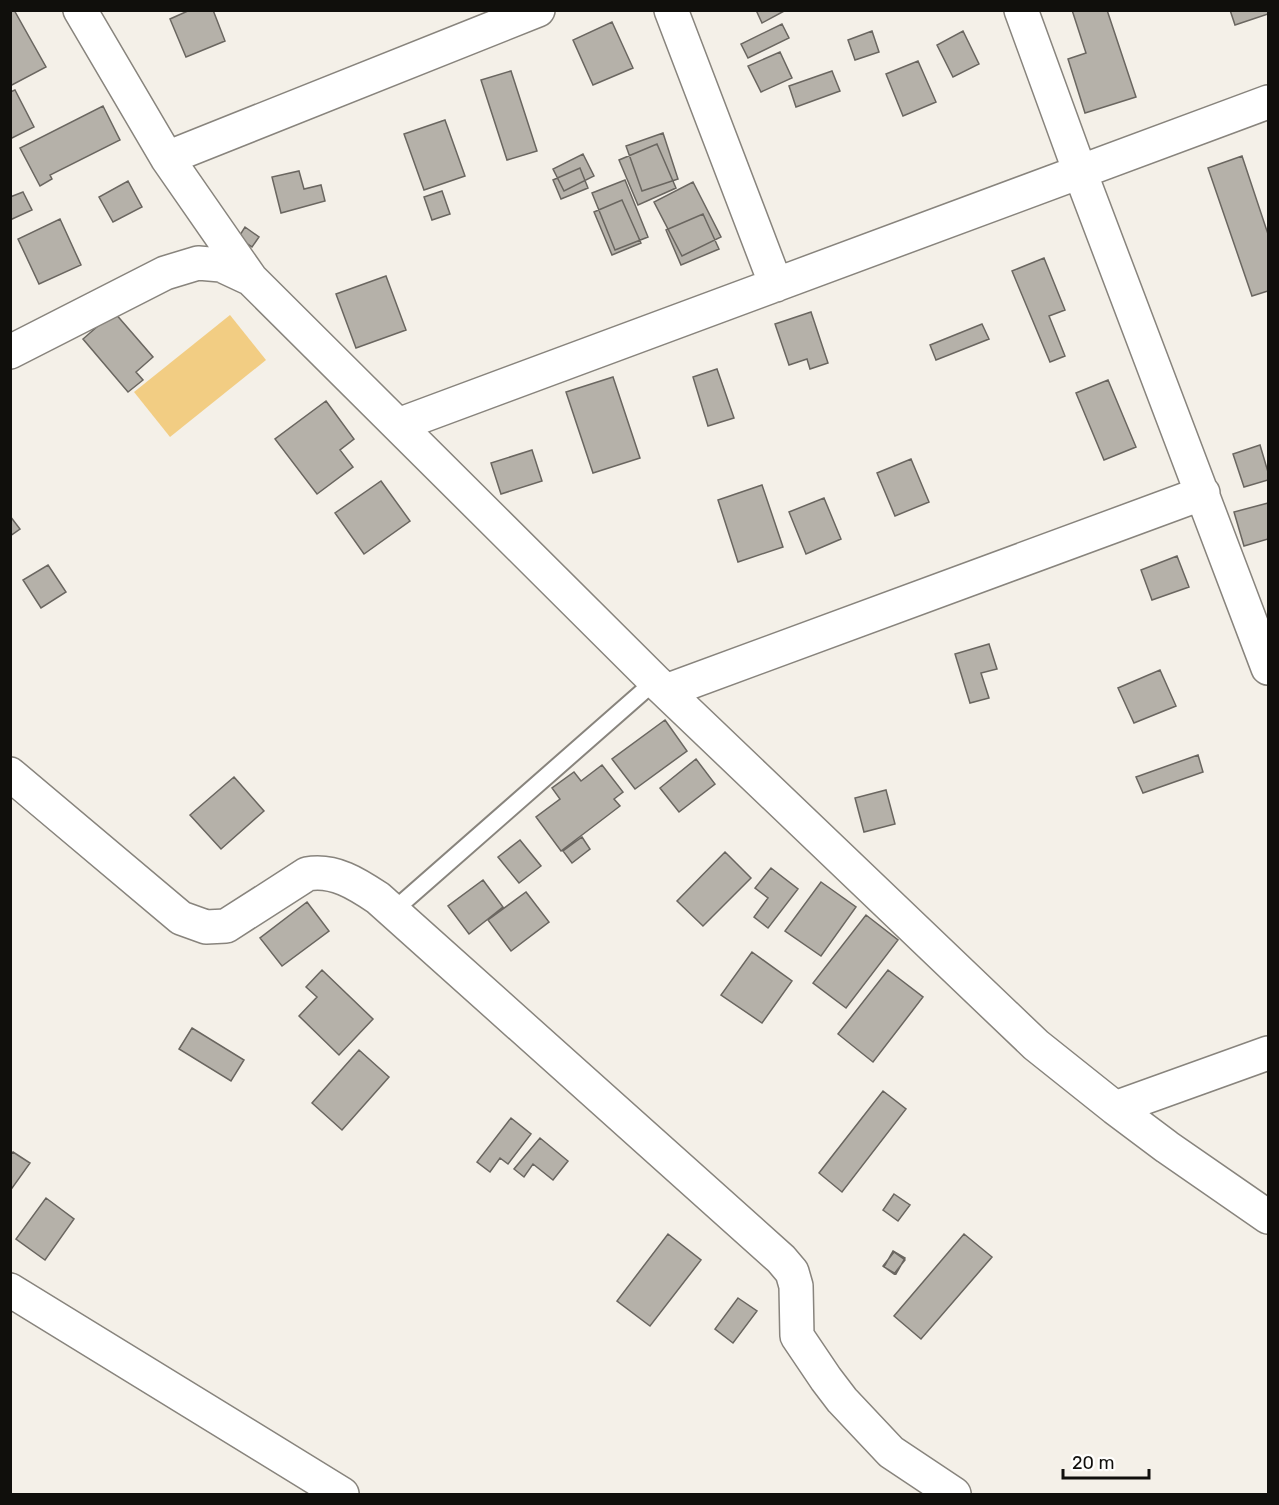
<svg xmlns="http://www.w3.org/2000/svg" width="1279" height="1505" font-family="Rubik,sans-serif">
	<rect width="100%" height="100%" fill="#f4f0e8"/>
	<path fill="#f2cd83" d="M230,315L266,360L170,437L134,392Z"/>
	<path fill="#b5b1a9" stroke="#6a6660" stroke-width="1.5" d="M10,10H14L46,67L10,86Z
		M190,10H213L225,41L186,57L170,19Z
		M756,10H786L762,23Z
		M1072,10H1107L1136,97L1085,113L1068,59L1086,53Z
		M1230,10H1268V14L1235,25Z
		M612,22L633,68L593,85L573,40Z
		M782,24L789,38L748,58L741,44Z
		M872,31L879,52L855,60L848,40Z
		M963,31L979,64L953,77L937,45Z
		M780,52L792,78L761,92L748,66Z
		M918,61L936,102L903,116L886,74Z
		M511,71L537,151L507,160L481,80Z
		M832,71L840,91L796,107L789,86Z
		M15,90L34,127L10,139V92Z
		M103,106L120,140L50,175L52,179L40,186L20,148Z
		M445,120L465,176L424,190L404,134Z
		M663,133L678,179L642,191L626,146Z
		M657,144L676,188L638,205L619,160Z
		M583,154L594,176L564,191L553,169Z
		M1242,156L1268,234V291L1252,296L1208,168Z
		M580,168L588,188L561,199L553,180Z
		M299,171L304,189L321,185L325,201L281,213L272,177Z
		M625,180L648,237L615,250L592,193Z
		M128,181L142,207L113,222L99,197Z
		M693,182L721,237L682,256L654,202Z
		M442,191L450,214L432,220L424,197Z
		M23,192L32,210L10,220V197Z
		M622,200L641,243L612,255L594,212Z
		M703,214L719,249L681,265L666,230Z
		M60,219L81,265L39,284L18,239Z
		M245,227L259,237L252,247L238,238Z
		M1044,258L1065,310L1049,316L1065,356L1050,362L1012,271Z
		M386,276L406,330L356,348L336,294Z
		M114,312L153,357L136,372L143,380L128,392L83,339Z
		M811,312L828,363L810,369L807,359L789,365L775,324Z
		M982,324L989,339L936,360L930,345Z
		M717,369L734,418L708,426L693,377Z
		M613,377L640,458L593,473L566,392Z
		M1108,380L1136,447L1104,460L1076,393Z
		M326,401L354,439L340,450L353,467L317,494L275,439Z
		M1260,445L1268,472V480L1244,487L1233,454Z
		M532,450L542,481L501,494L491,463Z
		M911,459L929,502L895,516L877,473Z
		M381,481L410,521L364,554L335,513Z
		M762,485L783,547L738,562L718,500Z
		M824,498L841,539L806,554L789,512Z
		M1268,503V539L1244,546L1234,512Z
		M10,516L20,529L10,536Z
		M1177,556L1189,587L1152,600L1141,570Z
		M48,565L66,592L41,608L23,580Z
		M989,644L997,669L981,673L989,698L970,703L955,654Z
		M1160,670L1176,706L1134,723L1118,688Z
		M665,720L687,751L635,789L612,759Z
		M1198,755L1203,772L1143,793L1136,777Z
		M696,759L715,784L679,812L660,788Z
		M602,765L623,792L614,799L620,806L561,851L536,817L560,799L552,788L574,772L581,781Z
		M234,777L264,811L221,849L190,815Z
		M886,790L895,824L864,832L855,798Z
		M582,837L590,849L572,863L563,851Z
		M520,840L541,866L519,883L498,857Z
		M725,852L751,878L703,926L677,901Z
		M771,868L798,889L768,928L754,917L768,898L755,888Z
		M483,880L503,907L469,934L448,906Z
		M821,882L856,907L821,956L785,931Z
		M526,892L549,922L511,951L488,920Z
		M307,902L329,931L282,966L260,938Z
		M866,915L898,940L846,1008L813,983Z
		M752,952L792,981L762,1023L721,995Z
		M322,970L373,1019L339,1055L299,1016L317,997L306,987Z
		M888,970L923,997L873,1062L838,1034Z
		M192,1028L244,1060L231,1081L179,1049Z
		M359,1050L389,1077L342,1130L312,1103Z
		M883,1091L906,1109L842,1192L819,1173Z
		M511,1118L531,1134L508,1164L500,1158L490,1172L477,1162Z
		M540,1138L568,1161L553,1180L533,1164L524,1177L514,1169Z
		M13,1152L30,1163L10,1191V1155Z
		M894,1194L910,1205L898,1221L883,1210Z
		M46,1198L74,1219L45,1260L16,1239Z
		M668,1234L701,1260L650,1326L617,1301Z
		M964,1234L992,1257L921,1339L894,1316Z
		M893,1251L905,1258L896,1274L884,1267Z
		M894,1252L905,1260L894,1274L883,1266Z
		M738,1298L757,1311L733,1343L715,1329Z"/>
	<g fill="none" stroke-linecap="round" stroke-linejoin="round">
		<g stroke="#88847d" stroke-width="20">
			<path id="lane" d="M393,911L655,681"/>
		</g>
		<g stroke="#88847d" stroke-width="36">
			<path id="street" d="M80,10L167,158L251,279L655,681L1036,1045L1115,1108L1167,1147L1268,1217
				M671,10L776,285
				M1021,10L1080,172L1268,668
				M167,158L538,10
				M10,352L165,273L198,263L221,265L251,279
				M398,425L1268,102
				M666,691L1203,493
				M10,774L181,918L206,927L226,926L307,874C334,869 357,884 378,898L781,1259L792,1272L796,1286L797,1336L826,1379L842,1400L891,1452L954,1494
				M1115,1108L1268,1053
				M10,1290L342,1494"/>
		</g>
		<use href="#lane" stroke="#fff" stroke-width="16"/>
		<use href="#street" stroke="#fff" stroke-width="33"/>
	</g>
	<rect width="1279" height="1505" fill="none" stroke="#100f0c" stroke-width="24"/>
	<path d="M1063 1469v9h86v-9" fill="none" stroke="#100f0c" stroke-width="3"/>
	<text x="1072" y="1469" font-size="18" fill="#100f0c" stroke="#fffefc" stroke-width="4.5" paint-order="stroke">20 m</text>
</svg>
